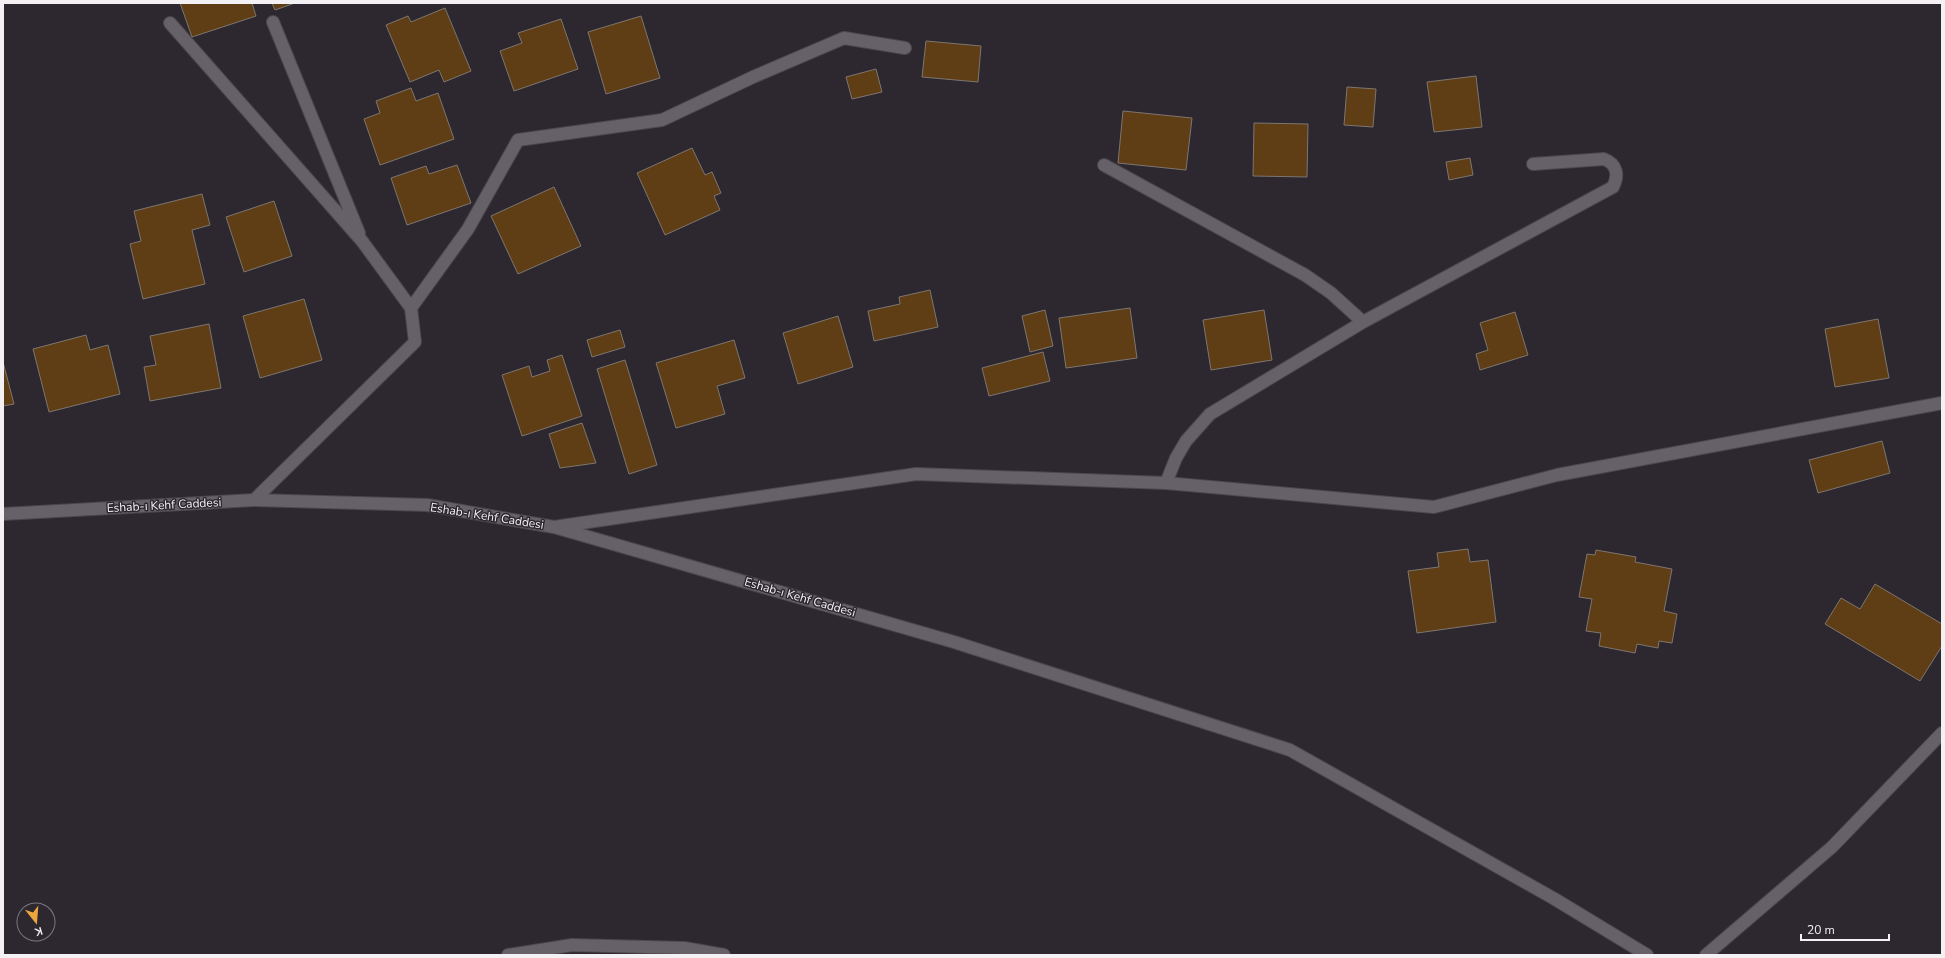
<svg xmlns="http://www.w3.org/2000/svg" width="1945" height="958" font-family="'Nunito Sans',sans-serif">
	<rect width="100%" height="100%" fill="#2d282f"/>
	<path fill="#5f3d15" stroke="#7d7670" d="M180,3H252L256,16L192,37Z
		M272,3H295L275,10Z
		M445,8L471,71L444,82L439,70L410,82L386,25L408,16L411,22Z
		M641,16L660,78L606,94L588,32Z
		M561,19L578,69L514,91L500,51L522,43L518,33Z
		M926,41L981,46L978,82L922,77Z
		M876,69L882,92L852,99L846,77Z
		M1476,76L1482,127L1434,132L1427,82Z
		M1347,87L1376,89L1373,127L1344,125Z
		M411,88L416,101L438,93L454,139L380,165L364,119L380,113L376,101Z
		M1123,111L1192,118L1186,170L1118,163Z
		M1254,123L1308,124L1307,177L1253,176Z
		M692,148L705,175L712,172L721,193L714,196L720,210L665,235L637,173Z
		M1470,158L1473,175L1449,180L1446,162Z
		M457,165L471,203L407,225L391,178L426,166L429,174Z
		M554,187L581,246L518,274L491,216Z
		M202,194L210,225L192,230L205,284L143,299L130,244L141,241L134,211Z
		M274,201L292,256L244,272L226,217Z
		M930,290L938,327L874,341L868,311L900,304L899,297Z
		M304,299L322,360L260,378L243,316Z
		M1130,308L1137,358L1066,368L1059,318Z
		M1045,310L1053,346L1030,352L1022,316Z
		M1264,310L1272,360L1211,370L1203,320Z
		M1515,312L1528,355L1480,370L1476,354L1488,350L1480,323Z
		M838,316L853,367L798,384L783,333Z
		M1878,319L1889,378L1835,387L1825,329Z
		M209,324L221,388L150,401L144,367L156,365L150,336Z
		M620,330L625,347L592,357L587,340Z
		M86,335L90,350L108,345L120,394L49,412L33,349Z
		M734,340L745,378L717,386L725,414L676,428L656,363Z
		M1043,352L1050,381L989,396L982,368Z
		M562,355L582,416L522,436L502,375L529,366L532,377L550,371L547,360Z
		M625,360L657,465L629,474L597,369Z
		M3,362L14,404L3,406Z
		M582,423L596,463L560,468L549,434Z
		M1882,441L1890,473L1818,493L1809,460Z
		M1468,549L1470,562L1488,560L1496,622L1417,633L1408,571L1439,567L1437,553Z
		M1596,550L1636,557L1635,562L1672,569L1664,611L1677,614L1672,643L1659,641L1658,648L1637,644L1635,653L1599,646L1601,633L1586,631L1592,599L1579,597L1587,554L1595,555Z
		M1875,584L1942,624V646L1920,681L1825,624L1841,598L1860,609Z"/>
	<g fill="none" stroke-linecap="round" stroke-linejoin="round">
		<g stroke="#4b474c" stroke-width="14">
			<path id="lane" d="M1104,165L1305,275L1331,293L1363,322
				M1166,483L1176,458L1186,441L1210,414L1363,322L1613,187C1619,175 1617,164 1604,159L1533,164"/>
		</g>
		<g stroke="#4b474c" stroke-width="14">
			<path id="street" d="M273,22L359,233
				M170,23L362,241L411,308L415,342L254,500
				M411,308L468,229L518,140L662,120L753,77L844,38L905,48
				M554,527L916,474L1166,483L1434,507L1557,475L1942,403
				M508,955L572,945L684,948L724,955
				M1706,955L1832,847L1942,733"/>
		</g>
		<g stroke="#4b474c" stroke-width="14">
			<path id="secondary" d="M3,514L254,500L427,505L554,527L954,642L1290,750L1553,898L1647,955"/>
		</g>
		<use href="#lane" stroke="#666168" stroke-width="12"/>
		<use href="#street" stroke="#666168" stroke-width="12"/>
		<use href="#secondary" stroke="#666168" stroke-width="12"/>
	</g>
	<g text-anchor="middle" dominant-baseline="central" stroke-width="3" stroke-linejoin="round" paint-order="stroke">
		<g font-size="12" fill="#f4f1f5" stroke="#2d282f">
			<text transform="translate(164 505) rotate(-3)">Eshab-ı Kehf Caddesi</text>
			<text transform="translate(487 516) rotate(9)">Eshab-ı Kehf Caddesi</text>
			<text transform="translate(800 597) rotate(16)">Eshab-ı Kehf Caddesi</text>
		</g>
	</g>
	<rect width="1945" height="958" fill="none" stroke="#f4f1f5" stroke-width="8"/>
	<g transform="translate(36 922) rotate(163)"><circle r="19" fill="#2d282f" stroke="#7d787e"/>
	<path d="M0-3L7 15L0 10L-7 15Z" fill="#efa73d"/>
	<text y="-6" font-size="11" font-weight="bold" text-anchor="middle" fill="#f4f1f5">K</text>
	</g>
	<path d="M1801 934v6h88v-6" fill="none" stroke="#f4f1f5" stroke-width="2"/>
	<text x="1807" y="934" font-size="12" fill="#f4f1f5" stroke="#2d282f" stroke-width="3" paint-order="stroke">20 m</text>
</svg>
